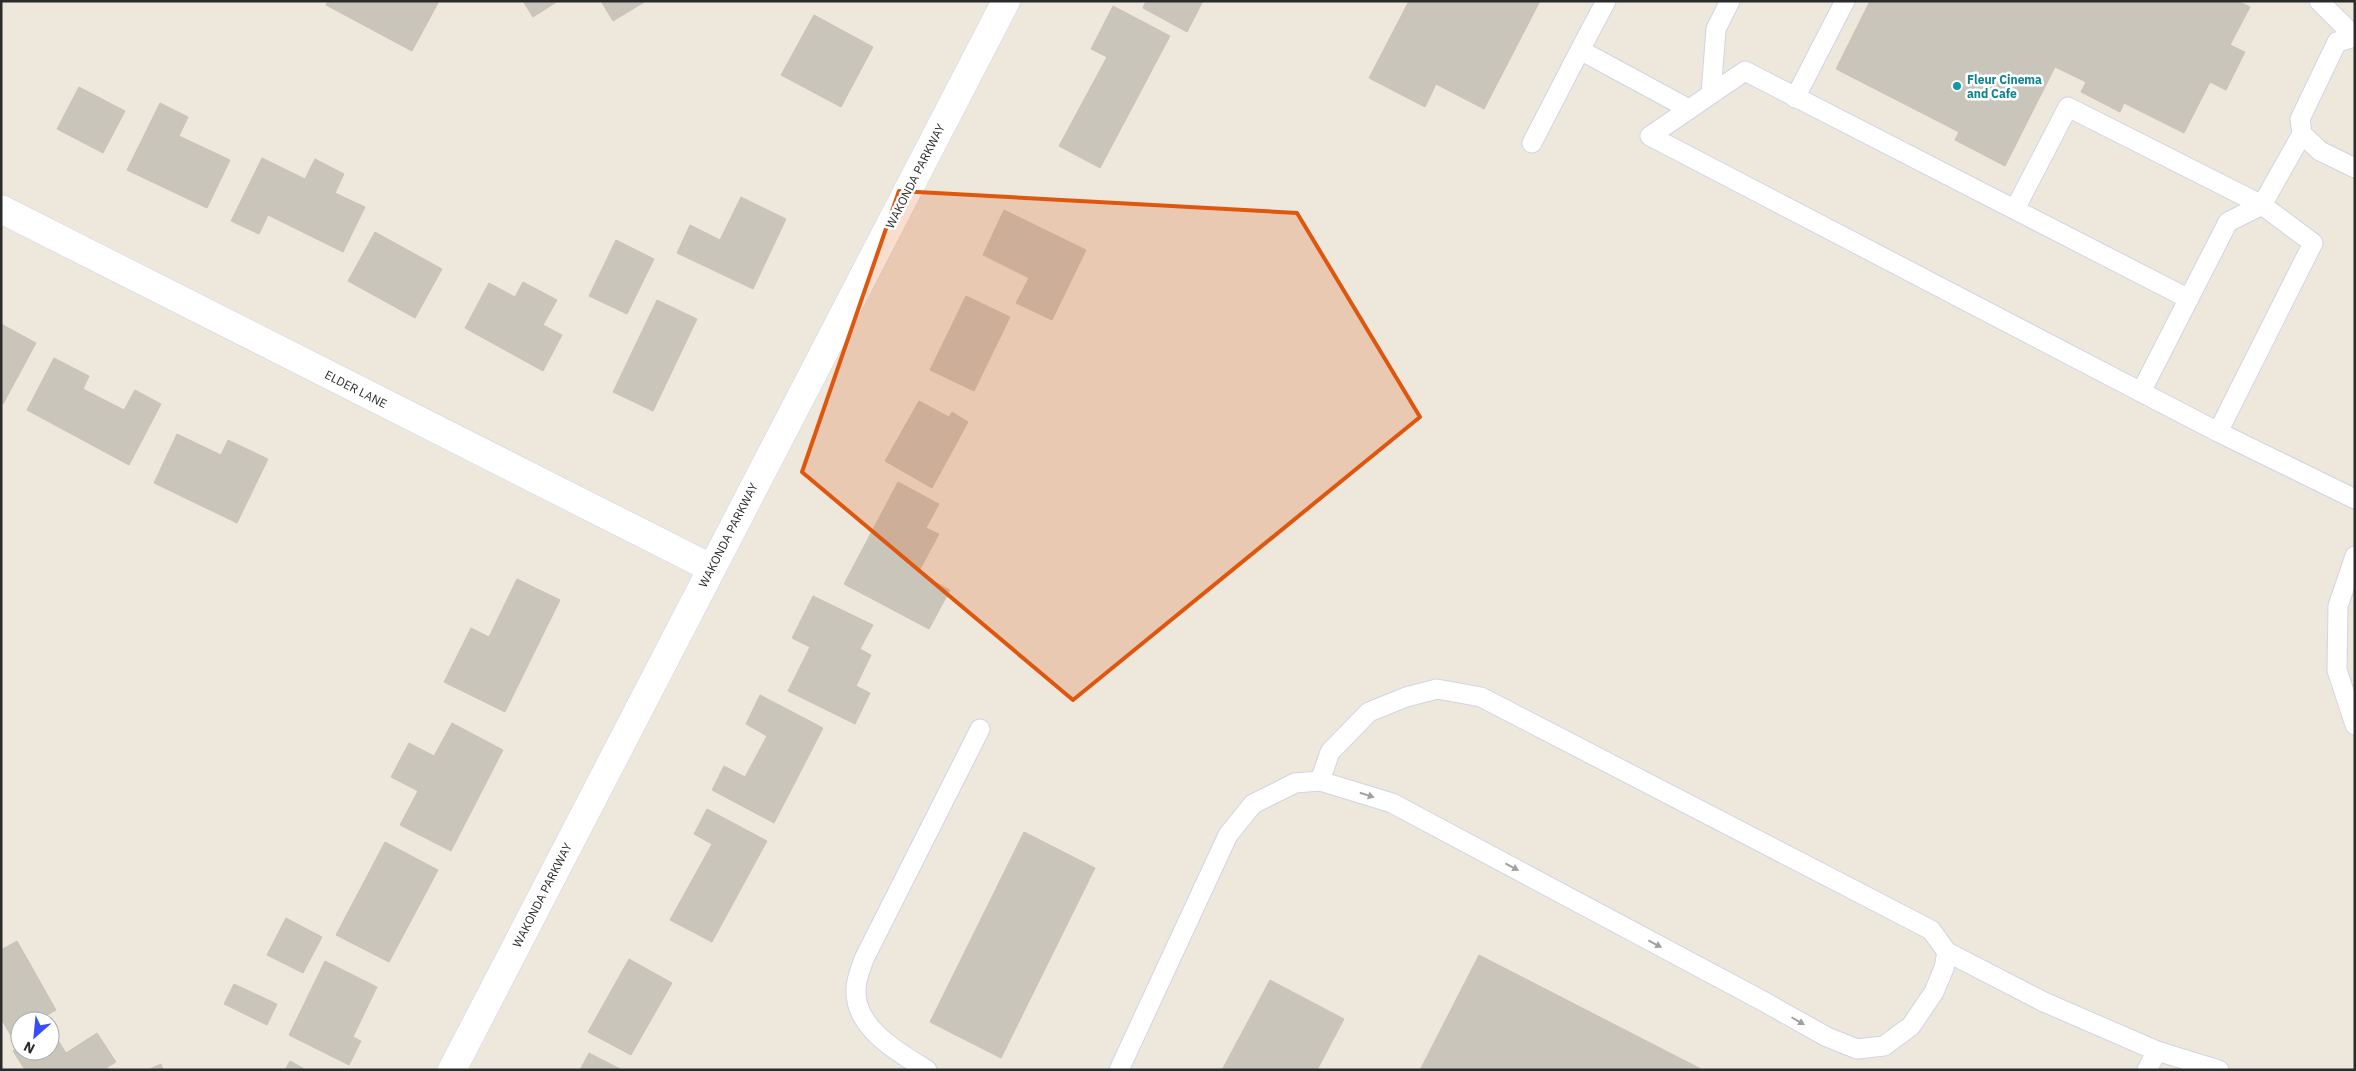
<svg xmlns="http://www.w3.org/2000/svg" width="2356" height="1071" font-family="'IBM Plex Sans',sans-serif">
	<rect width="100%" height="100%" fill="#ede7dc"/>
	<path fill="#c9c5bb" stroke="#c9c4b6" d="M328,1H439L412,51L326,5Z
		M523,1H558L533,17Z
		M601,1H646L613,21Z
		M1146,1H1203L1187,32L1143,8Z
		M1409,1H1540L1484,109L1436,84L1425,107L1369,78Z
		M1870,1H2238L2250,7L2230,45L2245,52L2226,90L2210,82L2184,133L2124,103L2120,112L2081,92L2086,82L2055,67L2005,166L1955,140L1959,132L1836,69Z
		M1113,6L1170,36L1100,168L1059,146L1107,57L1091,49Z
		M814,15L873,47L841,107L781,75Z
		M79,87L125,111L103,153L57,129Z
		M160,103L188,117L179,136L230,160L207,208L127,170Z
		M262,158L305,179L315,159L344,174L335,193L365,207L343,252L268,215L259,234L231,221Z
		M741,197L786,219L753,289L677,253L690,225L720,240Z
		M1004,210L1086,250L1052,320L1016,303L1029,278L983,255Z
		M375,232L442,269L415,318L348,281Z
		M616,240L654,259L627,314L589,296Z
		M523,282L557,300L543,325L562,335L543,371L465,328L489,283L515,297Z
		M966,296L1010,317L974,391L930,370Z
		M657,300L697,319L653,411L613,392Z
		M1,324L36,343L3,404L1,403Z
		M54,358L89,376L83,389L124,410L135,390L161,404L129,465L27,410Z
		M919,401L949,417L952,412L968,422L932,488L885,461Z
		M177,434L221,455L228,440L268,459L237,523L154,483Z
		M898,482L939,504L926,528L939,534L918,573L950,590L929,629L844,584Z
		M517,579L560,600L505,712L444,682L471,628L489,637Z
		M813,596L873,625L860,649L871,655L856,686L870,693L855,724L788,691L810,647L792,638Z
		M760,695L823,728L774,823L712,790L724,766L745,777L767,736L746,724Z
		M452,723L503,750L451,851L400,825L418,791L391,777L409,743L434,756Z
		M707,809L767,841L712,942L670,920L712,844L694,834Z
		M1024,832L1095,868L1001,1058L930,1022Z
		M385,842L438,870L389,962L336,935Z
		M286,918L322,937L303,973L267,955Z
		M17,941L56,1010L37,1021H20V1031L11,1036L1,1018V950Z
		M1479,955L1703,1070H1420Z
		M629,959L672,983L631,1055L588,1032Z
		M325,961L377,987L353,1037L361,1041L349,1065L289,1035Z
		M1270,980L1344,1019L1317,1070H1222Z
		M234,984L277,1004L267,1025L224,1004Z
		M50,1028L66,1053L97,1033L116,1062L103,1070H25L13,1051L20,1046V1051H50Z
		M589,1053L620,1069L580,1070Z
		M290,1061L306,1070H285Z
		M161,1064L163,1070H148Z"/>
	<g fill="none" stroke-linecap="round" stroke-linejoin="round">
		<g stroke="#d2d4e4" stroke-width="21">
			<path id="lane" d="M2319,1L2355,37
				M2355,37L2337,42L2300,119L2302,134L2320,151L2355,168
				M1580,50L1606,1
				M1711,94L1716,29L1730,1
				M1795,98L1845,1
				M1532,143L1580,50L1689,109
				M2015,209L2068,107L2262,205L2313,243L2218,432L2141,392L2228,222L2262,205L2302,134
				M2141,392L1650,136L1745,71L2189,299
				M2218,432L2355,499
				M2355,556L2338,606L2337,670L2355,725
				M1947,952L2044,1002L2157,1051L2219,1070
				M927,1070C899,1053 854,1028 856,989C856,979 861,968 864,959L980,729
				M1119,1070L1228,835L1253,804L1295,783L1320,781L1392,803L1761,1000L1827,1037L1857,1049L1884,1046L1911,1026L1934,992L1944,968L1947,952L1931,930L1481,697L1437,689L1406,697L1369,712L1330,752L1320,781
				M2147,1070L2157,1051"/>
		</g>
		<g stroke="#d2d4e4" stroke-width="29">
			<path id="street" d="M1,209L711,568
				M452,1070L1006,1"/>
		</g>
		<use href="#lane" stroke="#fff" stroke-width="19"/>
		<use href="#street" stroke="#fff" stroke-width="28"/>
	</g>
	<defs><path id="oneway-solid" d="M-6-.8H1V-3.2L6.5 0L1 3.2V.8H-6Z" transform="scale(1.25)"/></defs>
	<g fill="#a0a0a0">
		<use href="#oneway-solid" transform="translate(1367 795) rotate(17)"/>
		<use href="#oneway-solid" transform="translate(1512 867) rotate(28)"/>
		<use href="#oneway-solid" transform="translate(1655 944) rotate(28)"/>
		<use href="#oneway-solid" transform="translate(1798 1021) rotate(30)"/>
	</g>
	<path fill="#df570e" fill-opacity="0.2" stroke="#df570e" stroke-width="4" stroke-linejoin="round" d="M899,191L1297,213L1420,417L1073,700L802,472Z"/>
	<circle fill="#0f9aa8" stroke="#fff" stroke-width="2" cx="1957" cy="86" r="5"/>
	<g text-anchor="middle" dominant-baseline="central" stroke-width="5" stroke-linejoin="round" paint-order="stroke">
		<g font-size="12" font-weight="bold" fill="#0d838f" stroke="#fff" text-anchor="start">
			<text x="1967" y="79">Fleur Cinema<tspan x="1967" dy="14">and Cafe</tspan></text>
		</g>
		<g font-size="12" fill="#2b2b2b" stroke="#fff">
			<text transform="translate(915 176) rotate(-63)">WAKONDA PARKWAY</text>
			<text transform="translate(356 389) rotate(27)">ELDER LANE</text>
			<text transform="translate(728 535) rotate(-63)">WAKONDA PARKWAY</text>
			<text transform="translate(542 895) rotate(-63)">WAKONDA PARKWAY</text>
		</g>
	</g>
	<rect width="2356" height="1071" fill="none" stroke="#2b2b2b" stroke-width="5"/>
	<g transform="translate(35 1036) rotate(207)"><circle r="24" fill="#ffffff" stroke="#aaaaaa"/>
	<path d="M0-4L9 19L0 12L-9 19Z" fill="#384cff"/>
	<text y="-8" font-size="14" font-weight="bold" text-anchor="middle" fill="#2b2b2b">N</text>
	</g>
</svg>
